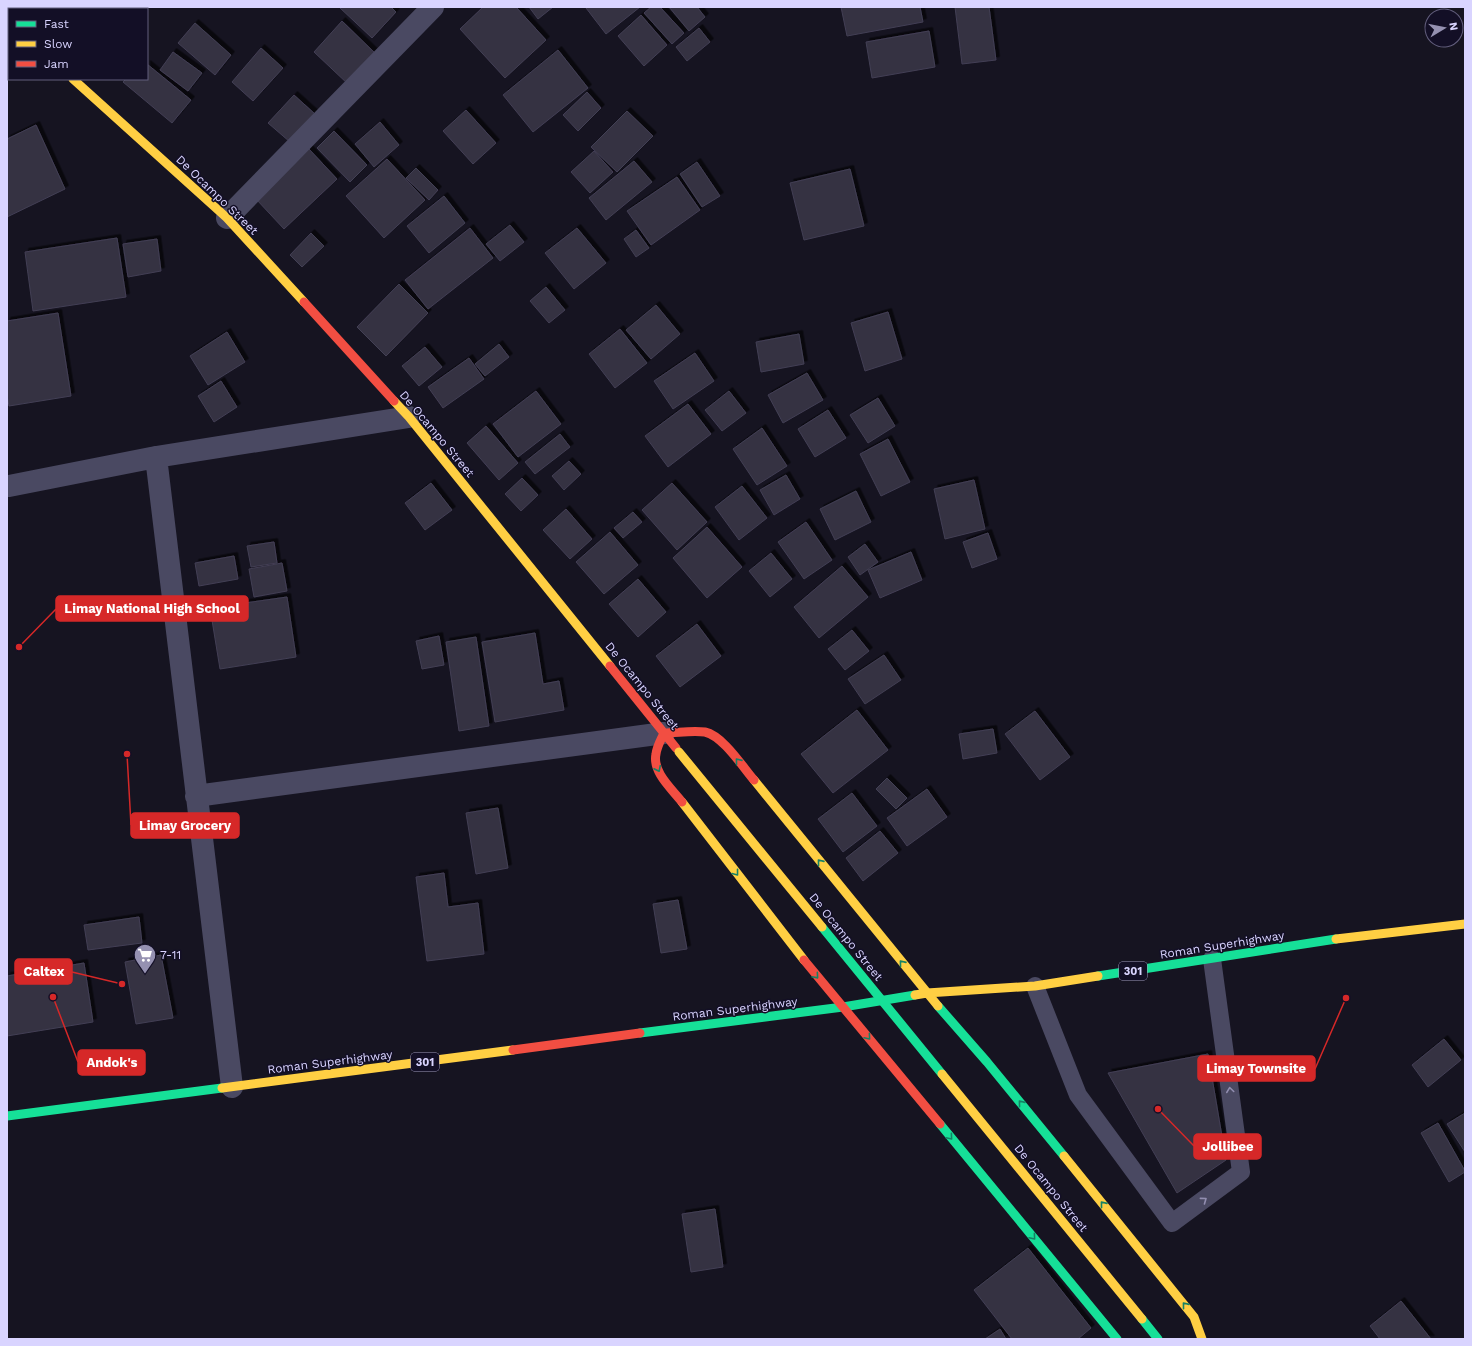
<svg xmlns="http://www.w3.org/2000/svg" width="1472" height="1346" font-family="'Work Sans',sans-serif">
	<defs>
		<filter id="shadow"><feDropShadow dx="3.5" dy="-3.5" stdDeviation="0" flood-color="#0009"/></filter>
	</defs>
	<rect width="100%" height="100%" fill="#161421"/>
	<path fill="#343243" stroke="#433f54" filter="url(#shadow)" d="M339,7H391L396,12L372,38Z
		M483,7H516L546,40L505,78L460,29Z
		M529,7H553L538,19Z
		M588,7H640L606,34L586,8Z
		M651,7H660L684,33L672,44L644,13Z
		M669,7H697L705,17L689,31Z
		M841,7H920L923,22L847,36Z
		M955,7H989L996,60L962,64Z
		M641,15L667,45L644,66L618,36Z
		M342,21L377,55L349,85L314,52Z
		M195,23L231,55L215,75L178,43Z
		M699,28L710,42L687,61L676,47Z
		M929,31L935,67L872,78L866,42Z
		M261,48L283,68L253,101L232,82Z
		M558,50L588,88L533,132L503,95Z
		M173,52L202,73L188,91L160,70Z
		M147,64L191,100L172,123L123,82L126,79H147Z
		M587,92L601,108L578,131L563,115Z
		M294,95L315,114L290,142L268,123Z
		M466,110L496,143L473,164L443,131Z
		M627,111L653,136L617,172L591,147Z
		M380,122L399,145L374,167L355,144Z
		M36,125L65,189L7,217V139Z
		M334,131L367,165L350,182L317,148Z
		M309,149L337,179L284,229L256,199Z
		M594,151L613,172L590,193L571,172Z
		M387,159L425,200L384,238L346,196Z
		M634,161L652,182L606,220L589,198Z
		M697,162L720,196L702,207L680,174Z
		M416,168L438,190L429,200L406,178Z
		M850,169L864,226L804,240L790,183Z
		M677,177L700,210L651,245L627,211Z
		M444,196L465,223L429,253L407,226Z
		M510,225L524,242L500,261L486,244Z
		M470,228L493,258L428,309L405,280Z
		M577,228L606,263L574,289L545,253Z
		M636,230L649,248L636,257L624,239Z
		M311,233L324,246L302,267L290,255Z
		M117,238L126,297L33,311L25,252Z
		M157,239L161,271L128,277L123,244Z
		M399,284L428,313L386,356L357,327Z
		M546,287L565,310L549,323L530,301Z
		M656,305L680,334L651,359L626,330Z
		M888,312L902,359L865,371L851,323Z
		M58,313L71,396L9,406L7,395V321Z
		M620,329L647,363L615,388L589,354Z
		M227,332L245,362L208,385L190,356Z
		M799,334L804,364L761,372L756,342Z
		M499,344L509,357L485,376L475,364Z
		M425,347L442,367L419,386L402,366Z
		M695,353L714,381L673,409L654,381Z
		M469,358L484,379L443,408L428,387Z
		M807,373L823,400L783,423L768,395Z
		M221,381L237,407L214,422L198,396Z
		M536,391L561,424L518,457L493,424Z
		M729,391L746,413L722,431L705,410Z
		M878,398L895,426L868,443L850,415Z
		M688,404L711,434L668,467L645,436Z
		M828,410L846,438L815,457L798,429Z
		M486,426L518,463L499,480L467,443Z
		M762,428L787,466L757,485L733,449Z
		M560,434L570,447L535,474L525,462Z
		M888,439L910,482L881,496L860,454Z
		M569,461L581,474L564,490L552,476Z
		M786,475L800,499L774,515L760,490Z
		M522,478L538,495L521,511L505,494Z
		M974,480L985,529L945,539L934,489Z
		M431,483L452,510L425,530L405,503Z
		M672,483L707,522L677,550L642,510Z
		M742,486L767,518L739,540L715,507Z
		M856,491L871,522L835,540L820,509Z
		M566,509L592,539L570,559L543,530Z
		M633,512L642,522L623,538L614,528Z
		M806,522L832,560L804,579L778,542Z
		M707,527L742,567L707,598L673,558Z
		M610,532L638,565L604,594L576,562Z
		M988,533L997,559L972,568L963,542Z
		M274,542L277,563L251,567L247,546Z
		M865,544L878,562L860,575L848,557Z
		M911,552L922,580L880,598L868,570Z
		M771,553L792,579L770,597L749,571Z
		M234,556L238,579L199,586L195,563Z
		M282,563L287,591L254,597L249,569Z
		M842,566L868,597L819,638L794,607Z
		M638,579L666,612L638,637L609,604Z
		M287,597L296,657L220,669L210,608Z
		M697,624L721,656L680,687L656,656Z
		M852,630L869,651L845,670L828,649Z
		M535,633L543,684L559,681L564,710L495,722L482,642Z
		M439,636L444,665L422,669L416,641Z
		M476,637L489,726L459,731L446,642Z
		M884,655L901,680L865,704L848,679Z
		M857,710L888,750L833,793L801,754Z
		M1035,711L1070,757L1040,780L1005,734Z
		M993,729L997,753L963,759L959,734Z
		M887,778L907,798L896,809L876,789Z
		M927,789L947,817L907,846L887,818Z
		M852,793L877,826L843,852L818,819Z
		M498,808L508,868L476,874L466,813Z
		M880,831L898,853L863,881L846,858Z
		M444,873L448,907L478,903L484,954L427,961L416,877Z
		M678,900L687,949L661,953L653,904Z
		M139,917L142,943L88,950L84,925Z
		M161,955L173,1018L136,1024L125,962Z
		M84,963L93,1022L7,1036V976Z
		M1444,1039L1461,1060L1428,1087L1412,1065Z
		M1208,1054L1226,1160L1177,1193L1108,1073Z
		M1465,1113V1152L1447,1124Z
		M1438,1123L1465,1171V1172L1449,1182L1421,1133Z
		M715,1209L723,1267L691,1272L682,1214Z
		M1028,1248L1091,1328L1078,1339H1012L974,1290Z
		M1401,1301L1431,1339H1380L1370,1326Z
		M1000,1329L1006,1339H985Z"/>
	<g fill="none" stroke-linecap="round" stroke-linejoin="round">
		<path stroke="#4a4962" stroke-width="18" d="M1035,986L1078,1095L1172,1223L1241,1172L1212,959"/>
		<path stroke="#4a4962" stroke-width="22" d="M121,9L123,7
			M227,218L433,7
			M156,457L232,1087
			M9,486L156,457L409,417
			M196,796L664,733"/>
		<path stroke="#16e098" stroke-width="9" d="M7,33L9,35
			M1098,976L1336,939
			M938,1006L987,1062L1064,1156
			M640,1033L843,1007L915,995
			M7,1116L222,1088
			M940,1124L1117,1339
			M1142,1319L1158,1339"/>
		<path stroke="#ffcf43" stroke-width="9" d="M73,79L227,218L304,302
			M394,401L409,417L610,666
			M754,780L938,1006
			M682,802L804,960
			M1336,939L1465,924
			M915,995L927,993L1035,986L1098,976
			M222,1088L513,1050
			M1064,1156L1194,1317L1202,1339"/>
		<path stroke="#f24e42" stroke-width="9" d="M304,302L394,401
			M610,666L676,748
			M682,802C672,789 652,772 656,754C657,746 661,740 664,733C677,733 692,730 705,732C723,736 742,766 754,780
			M804,960L940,1124
			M513,1050L640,1033"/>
		<path stroke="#16e098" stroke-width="9" d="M822,927L942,1074"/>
		<path stroke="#ffcf43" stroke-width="9" d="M679,752L822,927
			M942,1074L1142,1319"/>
	</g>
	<defs><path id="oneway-chevron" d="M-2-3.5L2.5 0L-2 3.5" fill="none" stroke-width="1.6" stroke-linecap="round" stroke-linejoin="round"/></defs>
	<g stroke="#158265">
		<use href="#oneway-chevron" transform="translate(738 761) rotate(-129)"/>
		<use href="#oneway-chevron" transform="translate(658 769) rotate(64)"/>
		<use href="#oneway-chevron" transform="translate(820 862) rotate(-129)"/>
		<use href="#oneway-chevron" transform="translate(736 873) rotate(52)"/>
		<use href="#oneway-chevron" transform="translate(902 963) rotate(-129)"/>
		<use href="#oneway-chevron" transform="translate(816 976) rotate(49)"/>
		<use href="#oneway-chevron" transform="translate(868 1037) rotate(50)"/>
		<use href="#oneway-chevron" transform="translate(1021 1103) rotate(-129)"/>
		<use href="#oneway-chevron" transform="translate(950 1137) rotate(50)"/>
		<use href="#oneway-chevron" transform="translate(1103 1204) rotate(-129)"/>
		<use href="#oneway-chevron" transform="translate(1033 1237) rotate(50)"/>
		<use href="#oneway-chevron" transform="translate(1185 1305) rotate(-129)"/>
	</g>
	<g stroke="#928eb0">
		<use href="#oneway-chevron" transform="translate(1230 1090) rotate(-98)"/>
		<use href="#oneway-chevron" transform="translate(1204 1200) rotate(-36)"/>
	</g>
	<defs>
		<g id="supermarket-pin" transform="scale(1.15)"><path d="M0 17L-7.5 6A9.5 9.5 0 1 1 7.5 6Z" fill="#9591b1" stroke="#130f26"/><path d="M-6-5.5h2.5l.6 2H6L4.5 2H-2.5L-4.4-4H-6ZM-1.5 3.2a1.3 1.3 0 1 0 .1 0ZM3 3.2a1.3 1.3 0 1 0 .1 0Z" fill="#fff"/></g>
	</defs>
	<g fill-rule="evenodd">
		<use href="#supermarket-pin" x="145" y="955"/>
	</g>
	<g text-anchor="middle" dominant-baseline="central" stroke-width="3" stroke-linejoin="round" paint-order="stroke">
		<g fill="#130f26" stroke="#9e99be" stroke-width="1">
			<rect x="1119" y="962" width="28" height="18" rx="3"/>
			<rect x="411" y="1053" width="28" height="18" rx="3"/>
		</g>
		<g font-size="11" font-weight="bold" fill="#d9d4ff">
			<text x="1133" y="971">301</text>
			<text x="425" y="1062">301</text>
		</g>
		<g font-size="12" fill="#d9d4ff" stroke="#130f26">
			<text transform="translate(217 195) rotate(44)">De Ocampo Street</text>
			<text transform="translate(437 434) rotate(50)">De Ocampo Street</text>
			<text transform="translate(642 686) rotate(51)">De Ocampo Street</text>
			<text transform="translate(846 937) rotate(51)">De Ocampo Street</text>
			<text transform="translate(1222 945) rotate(-9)">Roman Superhighway</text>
			<text transform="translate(735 1009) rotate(-7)">Roman Superhighway</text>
			<text transform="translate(330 1062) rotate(-7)">Roman Superhighway</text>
			<text transform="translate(1051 1188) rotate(51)">De Ocampo Street</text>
		</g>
		<g font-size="12" fill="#d9d4ff" stroke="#130f26" text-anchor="start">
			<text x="160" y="955">7-11</text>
		</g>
	</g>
	<path fill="none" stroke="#d62828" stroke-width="1.5" d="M19 647L56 609M127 754L131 825M122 984L72 972M53 997L78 1062M1346 998L1315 1069M1158 1109L1194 1146"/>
	<g fill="#d62828" stroke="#130f26" stroke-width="1.5">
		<circle cx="19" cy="647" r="4"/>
		<circle cx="127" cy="754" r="4"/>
		<circle cx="122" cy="984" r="4"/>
		<circle cx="53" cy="997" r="4"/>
		<circle cx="1346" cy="998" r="4"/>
		<circle cx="1158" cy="1109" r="4"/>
	</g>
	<g fill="#d62828" stroke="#d62828" stroke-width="1.5">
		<rect x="56" y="596" width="192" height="25" rx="4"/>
		<rect x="131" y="813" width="108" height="25" rx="4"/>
		<rect x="15" y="959" width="57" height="25" rx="4"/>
		<rect x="78" y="1050" width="67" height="25" rx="4"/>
		<rect x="1198" y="1056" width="117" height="25" rx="4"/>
		<rect x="1194" y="1134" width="67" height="25" rx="4"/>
	</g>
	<g font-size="13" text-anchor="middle" font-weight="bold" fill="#fff">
		<text x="152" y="613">Limay National High School</text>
		<text x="185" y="830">Limay Grocery</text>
		<text x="44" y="976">Caltex</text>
		<text x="112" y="1067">Andok's</text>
		<text x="1256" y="1073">Limay Townsite</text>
		<text x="1228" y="1151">Jollibee</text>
	</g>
	<rect width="1472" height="1346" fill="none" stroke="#d9d4ff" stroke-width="16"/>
	<rect x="8" y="8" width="140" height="72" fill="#130f26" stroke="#625e7d"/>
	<rect x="16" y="21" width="20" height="6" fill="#16e098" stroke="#625e7d"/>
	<text x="44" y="28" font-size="12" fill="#d9d4ff">Fast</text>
	<rect x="16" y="41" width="20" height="6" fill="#ffcf43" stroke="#625e7d"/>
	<text x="44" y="48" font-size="12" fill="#d9d4ff">Slow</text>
	<rect x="16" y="61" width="20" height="6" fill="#f24e42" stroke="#625e7d"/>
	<text x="44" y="68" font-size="12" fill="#d9d4ff">Jam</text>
	<g transform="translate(1444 28) rotate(80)"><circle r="19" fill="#130f26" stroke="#625e7d"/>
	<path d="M0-3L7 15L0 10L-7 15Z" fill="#9591b1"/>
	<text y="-6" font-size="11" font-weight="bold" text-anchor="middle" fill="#d9d4ff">N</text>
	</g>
</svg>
